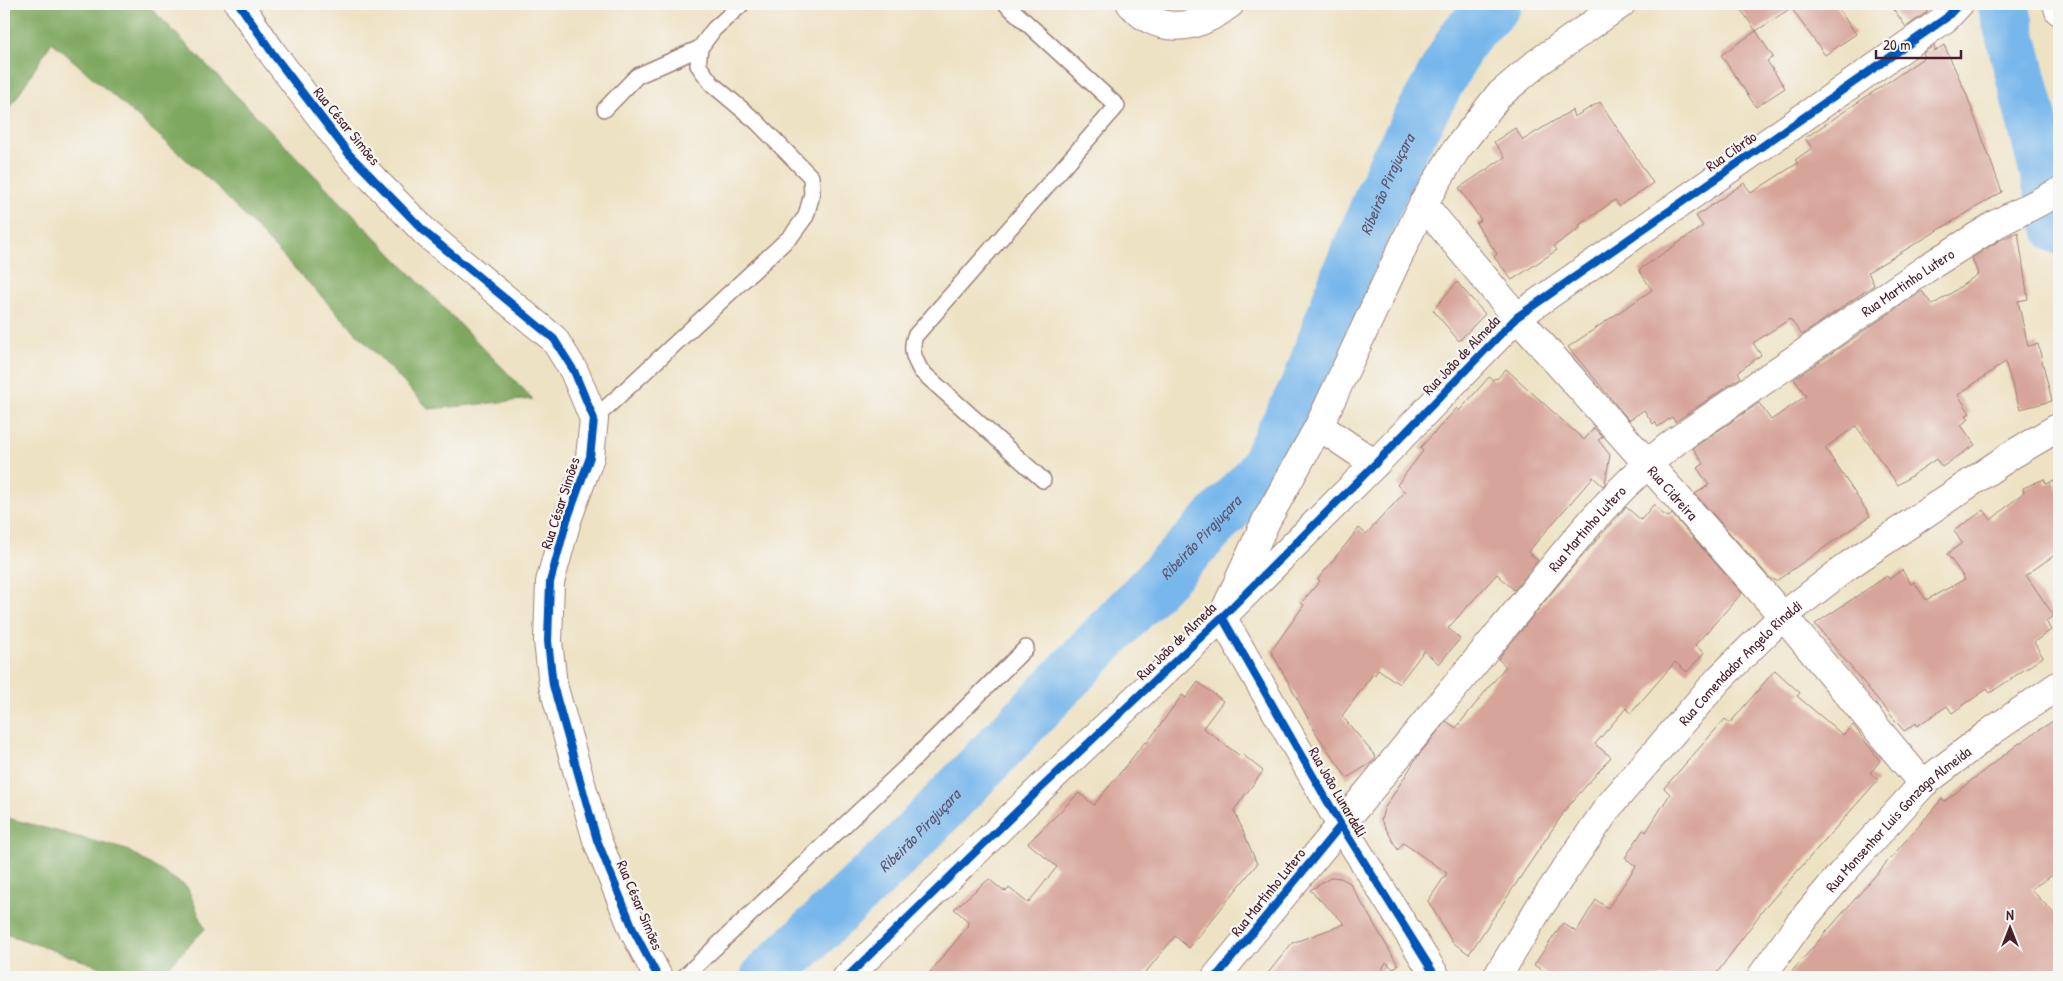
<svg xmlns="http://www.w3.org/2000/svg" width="2063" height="981" font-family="'Patrick Hand',sans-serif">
	<rect width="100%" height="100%" fill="#f6f6f2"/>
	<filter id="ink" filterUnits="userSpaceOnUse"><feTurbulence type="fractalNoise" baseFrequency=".02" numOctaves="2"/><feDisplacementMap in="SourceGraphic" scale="10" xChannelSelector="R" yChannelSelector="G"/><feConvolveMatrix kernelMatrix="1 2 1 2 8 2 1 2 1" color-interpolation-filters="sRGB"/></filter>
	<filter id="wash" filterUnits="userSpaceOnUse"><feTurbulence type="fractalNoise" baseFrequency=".0096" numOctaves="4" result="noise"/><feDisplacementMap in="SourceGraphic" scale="20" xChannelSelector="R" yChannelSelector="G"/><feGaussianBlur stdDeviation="1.12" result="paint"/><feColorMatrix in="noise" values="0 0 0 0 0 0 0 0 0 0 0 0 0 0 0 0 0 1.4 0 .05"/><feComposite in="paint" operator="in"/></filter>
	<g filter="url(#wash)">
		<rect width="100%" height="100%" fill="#eee2c4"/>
		<path fill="#7ea75f" stroke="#646345" d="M4,4H147L533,399L429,409L214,184L52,42L4,117Z
			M4,817L127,850L187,887L205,929L163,972L112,971L4,933Z"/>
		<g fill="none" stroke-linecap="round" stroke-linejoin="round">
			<g stroke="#78b7ec" stroke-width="51">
				<path d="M2003,4L2059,229"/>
				<path id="s1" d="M766,977L903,848L1260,475L1308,382L1345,279L1394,164L1463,38L1496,4"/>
			</g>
		</g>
		<g id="blocks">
			<path fill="#d7a49a" d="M1737,4H1835L1856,34L1825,55L1791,8L1756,31Z
				M1890,4H1926L1927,12L1906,27Z
				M1756,31L1773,57L1767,61L1785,88L1756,107L1721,55Z
				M1944,45L1966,93L2002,192L1868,272L1874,285L1802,335L1790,319L1753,343L1761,355L1738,372L1741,377L1675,422L1672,417L1658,427L1655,422L1653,424L1644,410L1629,420L1568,347L1652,290L1639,270L1703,226L1696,216L1744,183L1751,193L1798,163L1795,160L1812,148L1805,138L1925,57L1923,53L1934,46L1935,51Z
				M1600,102L1653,183L1619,206L1615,200L1579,225L1581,227L1554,246L1557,250L1512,280L1494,257L1497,254L1476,223L1481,220L1459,188L1505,157L1494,142L1515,128L1523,140L1572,110L1574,117Z
				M2018,232L2028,299L2018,301L2028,346L2038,344L2052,401L2020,409L2005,362L1958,395L1970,413L1966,415L1969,419L1961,425L1975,445L1942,467L1936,459L1898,485L1856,426L1825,448L1870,516L1776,581L1770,578L1695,494L1709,485L1697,468L1704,464L1693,448L1759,403L1771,420L1806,396L1794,379L1922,291L1932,305L1950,294L1978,274L1972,258L2000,240Z
				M1457,282L1485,314L1459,341L1433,310Z
				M1506,369L1584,440L1594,428L1603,437L1598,440L1610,455L1605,484L1603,486L1593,477L1528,552L1538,560L1514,590L1497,574L1476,597L1448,628L1460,639L1439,664L1424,651L1399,684L1378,669L1375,675L1373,674L1342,716L1376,757L1371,763L1347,778L1316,733L1271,651L1304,605L1301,603L1320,581L1318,579L1359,528L1366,534L1405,492L1397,485L1423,451L1420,448L1457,408L1459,411L1489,377L1493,380L1495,378L1497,379Z
				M2044,479L2046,484L2054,481L2059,495V552L2026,575L2054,616L2046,621L2051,630L2034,642L2043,657L1990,693L1987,689L1952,713L1947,706L1917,726L1916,723L1904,731L1815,624L1887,576L1889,579L1902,570L1911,584L1914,582L1926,600L1965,579L1947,554L1962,543L1954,531L1984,510L1991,520L2024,492L2023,488Z
				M1654,504L1664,515L1669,517L1672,514L1742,593L1695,645L1704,653L1687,672L1675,662L1631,713L1626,708L1595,744L1611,757L1566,809L1469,954L1452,942L1428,901L1447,873L1403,843L1398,850L1381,820L1384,809L1418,756L1446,721L1456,728L1506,666L1498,659L1572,568L1626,507L1641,520Z
				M1775,670L1800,693L1797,696L1843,735L1853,725L1880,761L1870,773L1878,780L1763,910L1714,977H1553L1534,965L1563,923L1576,932L1596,900L1608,908L1636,866L1625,858L1643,830L1646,832L1670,794L1664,788L1725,719L1730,723Z
				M1198,682L1223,701L1203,728L1240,756L1242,754L1263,771L1234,810L1257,864L1189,948L1175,936L1142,977H926L969,925L967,924L969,922L954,909L989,879L1002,890L1007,891L1009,888L1028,903L1057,867L1028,843L1079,793L1094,805L1145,742L1147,743L1182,695L1186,698Z
				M2059,717V871L2031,889L2059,919V977H1787L1942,799L1944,802L2018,744Z
				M1332,877L1341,878L1350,883L1398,965L1393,969L1386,962L1378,977H1265L1292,943L1345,924L1310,890Z"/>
		</g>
	</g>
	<g filter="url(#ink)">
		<use href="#blocks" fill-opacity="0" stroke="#9c8078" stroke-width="1"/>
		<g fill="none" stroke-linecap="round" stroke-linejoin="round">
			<g stroke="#9c8078" stroke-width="18">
				<path id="service" d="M1006,4L1117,106L915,336C910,350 914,358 921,371L1043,480
					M605,109L637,76L700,48
					M594,419L792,235L806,216L812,194L811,177L757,122L712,84L698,65L700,48L714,29L742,4
					M684,977L907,766L1026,648"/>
			</g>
			<g stroke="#9c8078" stroke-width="30">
				<g id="minor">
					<path d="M239,4L273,54L349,154L427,234L554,339L574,371L594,419L590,457L567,520L550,582L548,641L553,685L597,840L634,931L658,977"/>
					<path d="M1131,4C1136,9 1142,16 1149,19C1178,34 1207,22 1230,4"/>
					<path d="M2057,4L2059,11"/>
					<path id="s2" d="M1423,204L1517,317L1783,616L1923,784"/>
					<path d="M1319,426L1375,464"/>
					<path d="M847,977L1039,790L1222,617L1375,464L1517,317L1946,18L1959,4"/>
					<path id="s3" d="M1216,977C1310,862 1404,747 1500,632C1555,566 1607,493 1676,441L1933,264L1998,223L2059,192"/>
					<path d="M1436,977L1341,825L1222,617L1266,521L1319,426L1423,204L1456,150L1498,96L1537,63L1621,4"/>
					<path id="s4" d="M1497,977L1539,908L1609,806L1719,679L1783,616L1849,565L2013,454L2059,427"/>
					<path id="s5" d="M1761,977L1799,924L1842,873L1923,784L1992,731L2059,685"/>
				</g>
			</g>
			<use href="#service" stroke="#fff" stroke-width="15"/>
			<use href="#minor" stroke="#fff" stroke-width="28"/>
			<g stroke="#f6f6f2" stroke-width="11">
				<path id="cycleway" d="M239,4L273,54L349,154L427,234L554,339L574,371L594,419L590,457L567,520L550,582L548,641L553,685L597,840L634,931L658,977
					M1222,617L1341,825L1436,977
					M847,977L1039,790L1222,617L1375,464L1517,317L1946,18L1959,4
					M1216,977L1341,825"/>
			</g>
			<use href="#cycleway" stroke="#0057b8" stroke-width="8"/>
		</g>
	</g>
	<g text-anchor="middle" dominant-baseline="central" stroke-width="4.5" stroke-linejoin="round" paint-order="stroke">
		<g font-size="15" fill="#4a1f2b" stroke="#f6f6f2">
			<text transform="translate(347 126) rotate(51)">Rua César Simões</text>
			<text transform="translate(1731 151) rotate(-35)">Rua Cibrão</text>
			<text stroke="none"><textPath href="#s3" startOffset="988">Rua Martinho Lutero</textPath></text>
			<text transform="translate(1461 355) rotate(-46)">Rua João de Almeda</text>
			<text stroke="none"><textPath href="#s2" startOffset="382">Rua Cidreira</textPath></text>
			<text transform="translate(560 503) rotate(-72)">Rua César Simões</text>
			<text stroke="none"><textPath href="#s3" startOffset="582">Rua Martinho Lutero</textPath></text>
			<text transform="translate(1176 641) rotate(-44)">Rua João de Almeda</text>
			<text stroke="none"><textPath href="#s4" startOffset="399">Rua Comendador Angelo Rinaldi</textPath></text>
			<text transform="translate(1338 792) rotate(60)">Rua João Lunardelli</text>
			<text stroke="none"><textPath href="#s5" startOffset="210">Rua Monsenhor Luis Gonzaga Almeida</textPath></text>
			<text transform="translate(1268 892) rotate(-51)">Rua Martinho Lutero</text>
			<text transform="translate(640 905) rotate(67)">Rua César Simões</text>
		</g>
		<g font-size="16" font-style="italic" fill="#5a546f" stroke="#f6f6f2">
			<text stroke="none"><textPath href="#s1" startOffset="1022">Ribeirão Pirajuçara</textPath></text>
			<text stroke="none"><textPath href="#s1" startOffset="618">Ribeirão Pirajuçara</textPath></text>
			<text stroke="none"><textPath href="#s1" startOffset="212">Ribeirão Pirajuçara</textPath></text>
		</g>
	</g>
	<rect width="2063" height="981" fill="none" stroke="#f6f6f2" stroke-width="20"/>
	<g transform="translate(2010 928)" stroke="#f6f6f2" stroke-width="4" paint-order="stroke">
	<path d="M0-4L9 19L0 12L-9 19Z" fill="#4a1f2b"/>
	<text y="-8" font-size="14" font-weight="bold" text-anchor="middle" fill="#4a1f2b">N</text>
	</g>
	<path d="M1876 50v8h85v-8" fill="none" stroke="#4a1f2b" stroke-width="2.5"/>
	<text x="1883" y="50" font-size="15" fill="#4a1f2b" stroke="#f6f6f2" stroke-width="4" paint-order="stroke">20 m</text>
</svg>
